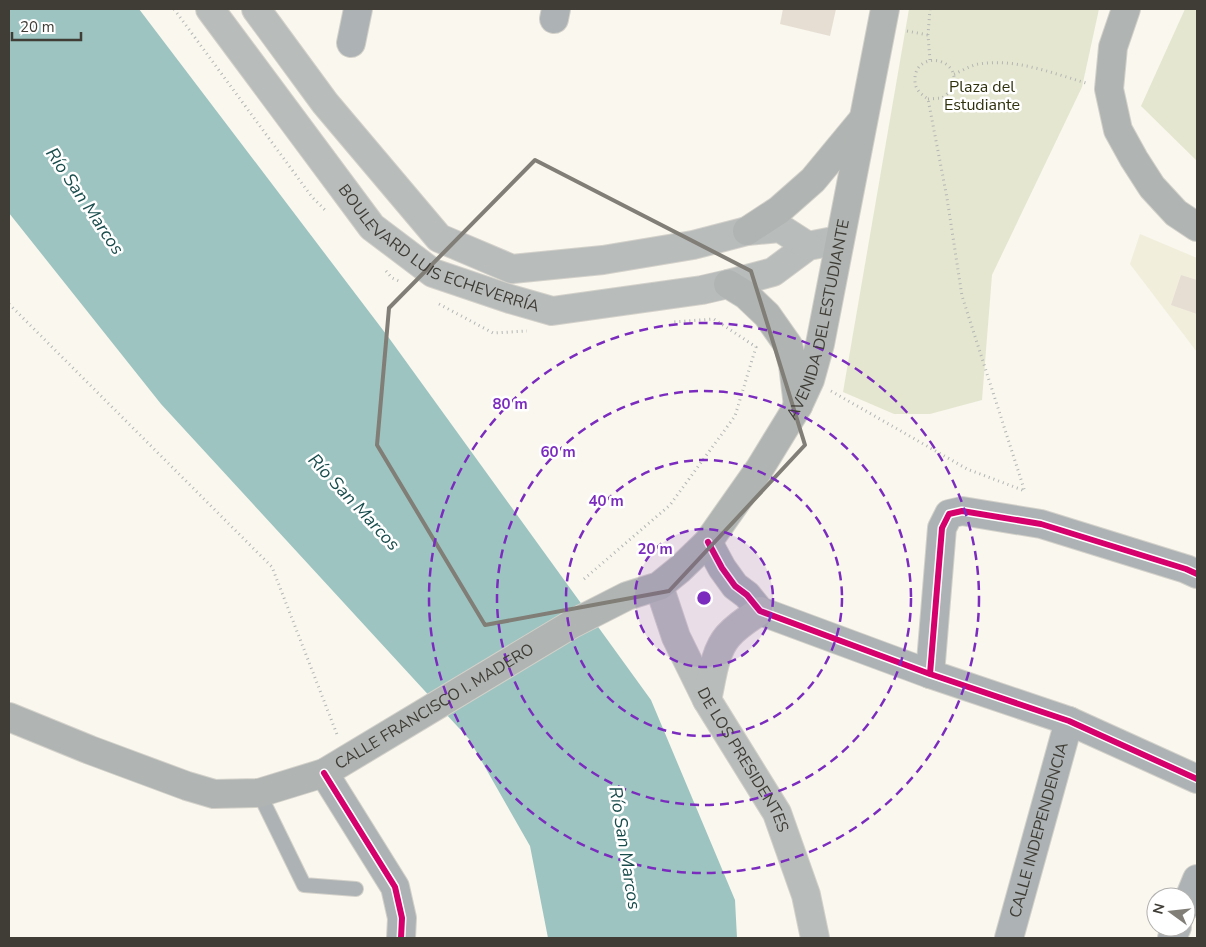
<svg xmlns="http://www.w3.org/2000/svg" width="1206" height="947" font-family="'Nunito Sans',sans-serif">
	<rect width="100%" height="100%" fill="#f9f7ee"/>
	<path fill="#f1eedc" d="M1140,234L1197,258V352L1130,264Z"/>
	<path fill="#e5e6d0" d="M909,9H1099L1082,87L992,275L982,400L930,414H894L843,392Z
		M1185,9H1197V161L1141,106Z"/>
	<path fill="#9dc4c1" d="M9,9H139L389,338L651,700L735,900L737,938H548L530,846L469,739L161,404L9,213Z"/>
	<path fill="#e6ded3" d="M783,9H836L830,36L780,24Z
		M1181,275L1197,280V314L1171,305Z"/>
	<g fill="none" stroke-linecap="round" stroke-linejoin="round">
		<g stroke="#d3d1ca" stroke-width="16">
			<path id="service" d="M259,793L304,885L356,889"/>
		</g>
		<g stroke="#d3d1ca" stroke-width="30">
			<g id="minor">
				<path d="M554,19L556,9"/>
				<path d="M351,43L358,9"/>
				<path d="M708,542L722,568L735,586L747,595L760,611L930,674L1069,721L1197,779"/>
				<path d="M930,674L942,528L949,514L962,511L1041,524L1186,569L1197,574"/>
				<path d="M324,773L395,887L402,918L401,938"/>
				<path d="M1186,906L1197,879"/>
				<path id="s1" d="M1009,938L1069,721"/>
				<path d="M1172,938L1177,927"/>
			</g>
		</g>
		<g stroke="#d3d1ca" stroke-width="30">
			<g id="secondary">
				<path id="s2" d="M210,9L372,227L433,273L510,299L552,311L702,290L728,284L773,272L808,246L839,240"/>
				<path d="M256,9L325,103L439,238L512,269L603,260L693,245L747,231L780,228L808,246"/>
				<path id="s3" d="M659,586L676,637L707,700L777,813L806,895L815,938"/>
				<path d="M707,700C712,679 714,652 728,636C737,626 749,618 760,611"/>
			</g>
		</g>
		<g stroke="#d3d1ca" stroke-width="30">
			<g id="primary">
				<path d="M1126,9L1113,47L1109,89L1118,130L1134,159L1152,187L1176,213L1197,227"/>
				<path d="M747,231L779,210L813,180L861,122"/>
				<path d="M728,284L746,295L767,315L788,345L793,365L798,406"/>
				<path id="s4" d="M9,717L90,750L187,786L214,794L259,793L324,773L572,624L627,596L659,586L680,569L708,542L760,468L798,406L810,380L820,344L885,9"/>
			</g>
		</g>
		<path stroke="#b4b6b4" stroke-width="3" stroke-dasharray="1 4" stroke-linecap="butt" d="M174,9L312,197L327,212
			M907,31L928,35
			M930,60L928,35L930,9
			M954,74C962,71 971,65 979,64C1015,58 1052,73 1086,83
			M928,99L942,98C946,95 951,91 953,87C962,58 918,50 915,77C914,88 919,93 928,99L947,198L962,296L1025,492
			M386,271L392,278L401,282
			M9,304L272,567L338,737
			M439,304L493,333L527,331
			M831,391L967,469L1025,491
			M584,579L670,505L735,416L756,347L714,319L673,322"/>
		<use href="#service" stroke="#adb3b4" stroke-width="14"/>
		<use href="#minor" stroke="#adb3b4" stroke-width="28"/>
		<use href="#secondary" stroke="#b8bcbb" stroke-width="28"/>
		<use href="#primary" stroke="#b0b5b3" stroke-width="28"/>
		<g stroke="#fff" stroke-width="9">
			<path id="cycleway" d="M708,542L722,568L735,586L747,595L760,611L930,674L1069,721L1197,779
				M930,674L942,528L949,514L962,511L1041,524L1186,569L1197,574
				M324,773L395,887L402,918L401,938"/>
		</g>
		<use href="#cycleway" stroke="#d6006c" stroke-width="6"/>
	</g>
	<path fill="none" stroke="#807e76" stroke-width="4" stroke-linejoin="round" d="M535,160L751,271L805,445L669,591L485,625L377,445L389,308Z"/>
	<circle cx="704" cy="598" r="69" fill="#7b2cbf" fill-opacity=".12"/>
	<g fill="none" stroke="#7b2cbf" stroke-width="2.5" stroke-dasharray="9 6">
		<circle cx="704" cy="598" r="69"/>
		<circle cx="704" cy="598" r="138"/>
		<circle cx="704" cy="598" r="207"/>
		<circle cx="704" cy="598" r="275"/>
	</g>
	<g text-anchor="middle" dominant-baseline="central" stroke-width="5" stroke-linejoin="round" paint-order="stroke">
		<g font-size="16" fill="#2f310d" stroke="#fff">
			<text x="982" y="87">Plaza del<tspan x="982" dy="18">Estudiante</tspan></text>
		</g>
		<g font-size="16" fill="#3f3d36" stroke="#fff">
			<text stroke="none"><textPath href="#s2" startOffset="340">BOULEVARD LUIS ECHEVERRÍA</textPath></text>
			<text stroke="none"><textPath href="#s4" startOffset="1035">AVENIDA DEL ESTUDIANTE</textPath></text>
			<text stroke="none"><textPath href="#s4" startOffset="461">CALLE FRANCISCO I. MADERO</textPath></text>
			<text stroke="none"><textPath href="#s3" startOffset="194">DE LOS PRESIDENTES</textPath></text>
			<text stroke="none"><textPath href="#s1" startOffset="112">CALLE INDEPENDENCIA</textPath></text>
		</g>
		<g font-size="18" font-style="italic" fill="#194c4c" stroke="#fff">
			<text transform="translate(85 201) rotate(56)">Río San Marcos</text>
			<text transform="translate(354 502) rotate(47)">Río San Marcos</text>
			<text transform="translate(625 848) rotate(81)">Río San Marcos</text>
		</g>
	</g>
	<circle cx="704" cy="598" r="8" fill="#7b2cbf" stroke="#fff" stroke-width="2.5"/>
	<g font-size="15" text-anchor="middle" font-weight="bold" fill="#7b2cbf" stroke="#fff" stroke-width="5" stroke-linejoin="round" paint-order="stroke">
		<text x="510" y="409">80 m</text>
		<text x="558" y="457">60 m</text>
		<text x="606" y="506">40 m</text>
		<text x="655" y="554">20 m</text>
	</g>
	<rect width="1206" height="947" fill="none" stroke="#3f3d36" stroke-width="20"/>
	<g transform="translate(1171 912) rotate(285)"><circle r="24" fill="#ffffff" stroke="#b2b1af"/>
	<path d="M0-4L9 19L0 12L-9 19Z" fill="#807e76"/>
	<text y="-8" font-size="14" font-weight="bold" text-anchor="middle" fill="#3f3d36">N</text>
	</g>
	<path d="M12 32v8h69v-8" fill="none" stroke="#3f3d36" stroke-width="2.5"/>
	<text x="20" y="32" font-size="15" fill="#3f3d36" stroke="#ffffff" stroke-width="4" paint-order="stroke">20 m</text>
</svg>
